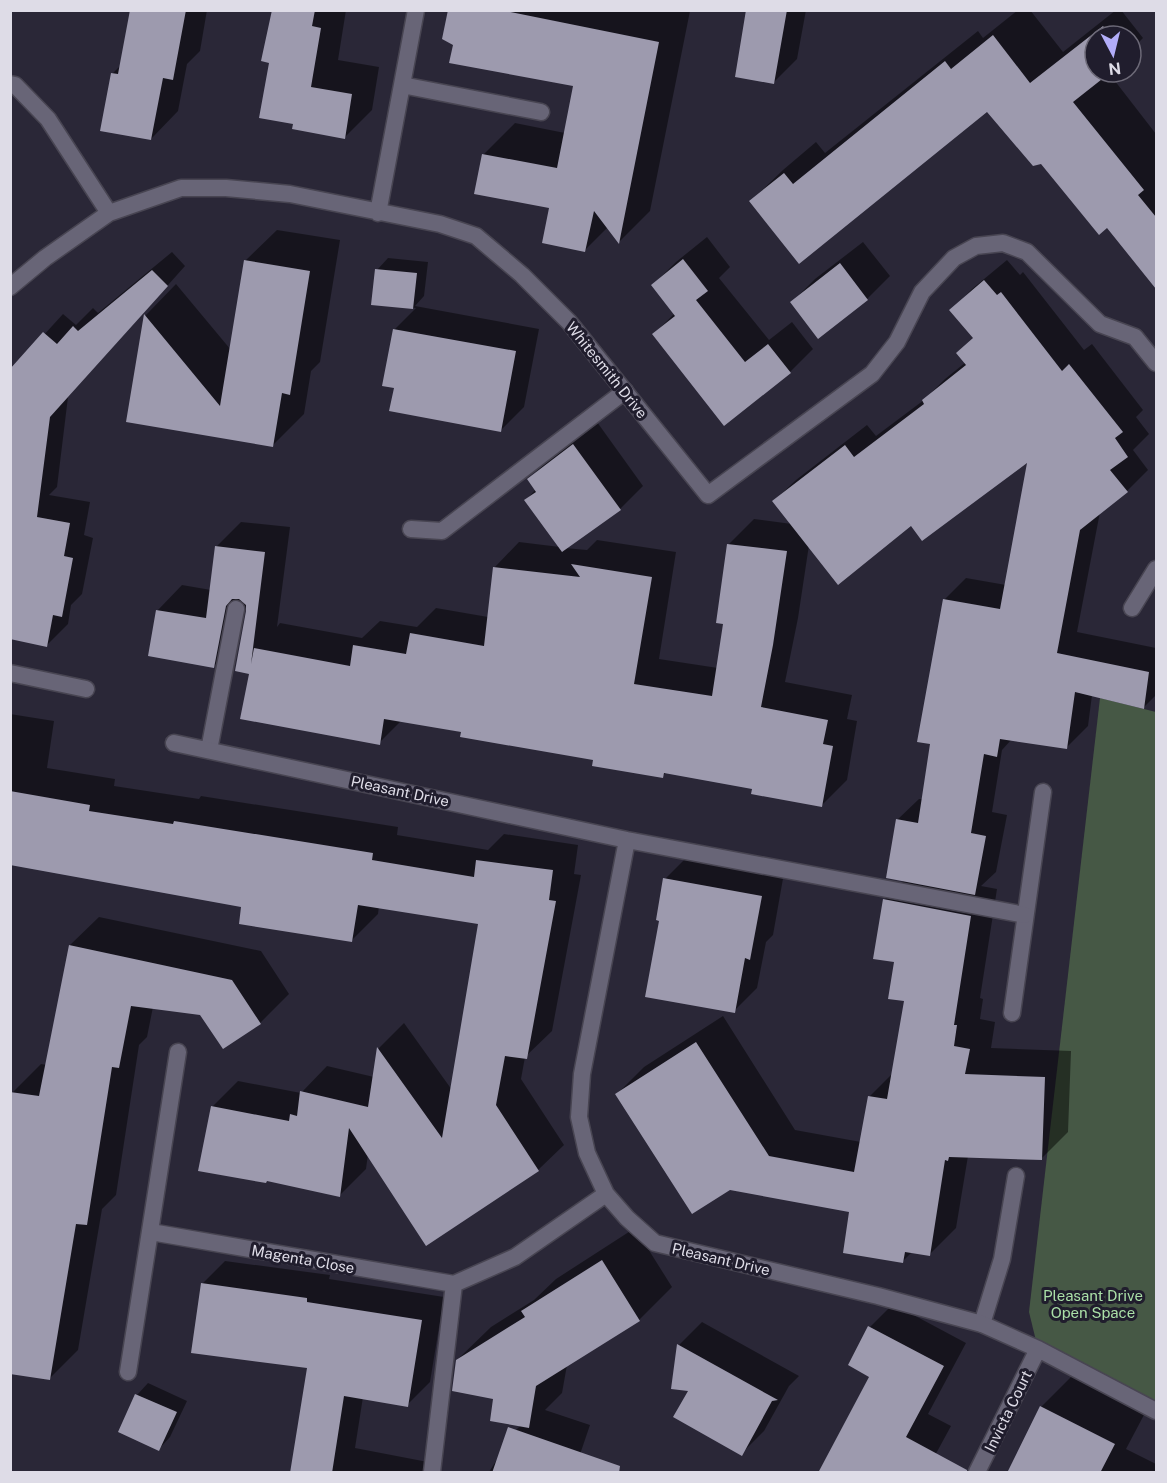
<svg xmlns="http://www.w3.org/2000/svg" width="1167" height="1483" font-family="'Public Sans',sans-serif">
	<rect width="100%" height="100%" fill="#2a2737"/>
	<path fill="#465845" d="M1100,698L1156,712V1411L1038,1349L1029,1312Z"/>
	<path fill="#0007" d="M131,10H207L200,51L187,64L178,111L151,139L112,74L121,65Z
		M274,10H346L338,60L379,67L372,110L344,138L295,122Z
		M450,10L690,11L650,211L619,242L608,227L585,250L551,207L483,155L515,123L565,133L575,85L454,44Z
		M748,10H806L797,59L774,82Z
		M1018,10H1030L1063,52L1116,10H1121L1143,38L1131,50V36H1095V72H1108L1156,134V286L1108,226L987,110L751,201L783,170L816,142L825,153L978,31L983,38Z
		M277,230L340,240L320,362L311,371L304,414L273,445L128,421L146,315L176,284L231,350L245,261Z
		M707,237L730,267L719,278L769,340L792,322L813,349L790,372L725,424L654,334L675,313L653,285L676,262Z
		M863,242L890,276L867,299L792,302L815,279Z
		M172,252L185,266L68,397L57,487L49,495L90,502L84,535L93,538L82,594L71,605L68,624L47,645L10,372L63,314L76,325L93,308L98,313Z
		M388,258L428,262L424,296L415,306L539,329L524,407L501,430L395,387L394,330L416,308L373,304L377,270Z
		M1007,260L1020,275L1023,272L1084,350L1092,344L1143,410L1136,417L1149,434L1133,450L1148,470L1127,491L1100,512L1077,632L1156,648V695L1144,707L1092,695L1088,726L1066,748L1012,739L1002,750L992,812L1007,815L996,872L981,886L997,889L980,998L983,999L980,1019L995,1022L991,1048L1071,1051L1068,1132L1041,1159L968,1156L956,1228L929,1255L912,1252L903,1261L851,1211L617,1094L644,1067L723,1016L795,1130L861,1142L870,1096L893,1073L906,1000L896,961L884,900L904,880L897,820L919,799H924L932,743L919,741L945,599L966,578L1006,585L1029,459L912,524L809,545L798,618L785,682L852,695L847,719L857,721L847,780L822,805L754,788L667,772L662,776L595,759L402,720L379,743L251,672L248,611L246,605L239,641L214,666L157,611L182,585L211,590L216,547L241,522L290,527L277,627L280,623L362,638L380,621L417,627L436,608L488,617L494,568L519,542L560,547L526,500L536,489L529,479L552,456L597,422L643,486L620,509L565,548L587,550L597,540L676,552L659,659L718,668L724,623L729,544L754,519L792,524L774,501L796,480L867,425L876,436L924,400L945,379L966,362L974,337L951,311L972,289Z
		M10,714L54,721L47,768L115,779L114,786L199,799L201,796L398,827L397,835L488,850L504,834L578,845L574,874L581,875L552,1031L525,1057L521,1079L564,1145L538,1170L368,1154L366,1169L340,1195L212,1107L238,1081L301,1093L327,1066L374,1077L379,1048L404,1023L452,1090L480,923L379,906L378,914L352,940L243,906L10,864Z
		M688,856L784,873L773,935L766,942L757,988L734,1011L660,920L665,879Z
		M99,917L261,951L289,994L260,1023L153,1007L147,1037L139,1045L116,1195L102,1209L78,1350L49,1379L12,1093L41,1064L47,1065L70,945Z
		M635,1228L672,1287L639,1320L567,1365L562,1393L545,1410L590,1425L574,1472H489L515,1431L521,1425L457,1360L491,1327L534,1300L556,1279Z
		M225,1261L330,1275L329,1279L444,1297L430,1382L407,1405L363,1397L355,1448L433,1463L431,1472H292L309,1367L202,1284Z
		M893,1304L966,1343L928,1414L951,1426L926,1472L871,1376L850,1365L870,1327Z
		M702,1322L799,1376L789,1386L764,1431L741,1454L690,1389L679,1345Z
		M1072,1376L1145,1413L1126,1449L1156,1464V1472H1008L1041,1407Z
		M148,1383L187,1401L170,1437L159,1449L137,1395Z"/>
	<path fill="#9d9aae" d="M130,10H186L173,80L163,78L151,140L100,131L111,73L118,74Z
		M272,10H315L312,26L321,28L311,87L352,94L345,139L292,129L293,124L259,118L269,63L261,61Z
		M448,10H500L659,42L619,244L594,211L585,252L542,243L549,208L474,194L482,154L557,168L573,86L449,63L453,45L442,39Z
		M746,10H787L774,84L735,77Z
		M1103,26L1111,36H1095V72H1111L1073,102L1144,190L1138,195L1156,217V289L1107,228L1099,235L1041,164L1033,166L987,112L799,264L749,201L784,173L793,184L945,61L951,69L993,35L1030,83Z
		M683,259L708,291L696,300L745,362L768,344L791,373L724,426L652,334L675,316L651,285Z
		M244,260L310,271L290,395L282,393L273,447L126,422L144,314L220,406Z
		M840,263L868,300L818,339L790,302Z
		M375,269L417,273L413,309L371,305Z
		M152,270L168,286L50,417L37,517L70,523L64,556L73,558L62,617L53,615L47,647L10,639V369L43,332L57,344L73,326L78,331Z
		M984,280L997,295L1001,292L1062,371L1069,364L1123,432L1115,438L1128,457L1110,470L1128,492L1080,530L1057,653L1149,672L1144,709L1075,692L1067,749L1000,739L997,757L984,754L971,833L986,836L975,895L886,878L896,819L918,823L930,744L917,742L943,599L1000,609L1027,463L922,541L911,526L838,585L772,501L845,445L854,457L924,404L922,400L966,365L956,353L973,338L949,310Z
		M393,329L516,351L501,432L389,411L394,388L382,386Z
		M573,444L621,510L562,552L524,500L536,492L527,479Z
		M727,544L787,551L773,645L761,707L828,720L823,744L833,746L822,807L751,794L752,789L664,773L663,778L592,766L593,760L460,737L461,732L384,719L380,745L240,719L249,674L235,671L246,611V605L239,599H232L226,606L214,668L148,656L156,610L206,618L215,546L265,552L251,664L254,648L350,666L353,645L406,654L410,633L484,646L493,567L580,577L571,564L652,577L634,684L712,696L723,624L716,623Z
		M10,791L90,805L89,811L173,824L174,821L373,853L372,860L474,877L476,860L553,870L549,900L556,901L527,1059L505,1056L496,1105L539,1171L426,1246L349,1128L340,1197L267,1181L266,1183L198,1171L211,1106L289,1121L290,1114L297,1116L300,1091L368,1107L377,1047L442,1138L478,924L358,905L352,942L239,924L241,907L10,865Z
		M663,878L762,896L750,960L745,958L735,1013L645,997L659,921L656,920Z
		M883,899L971,916L954,1025H957L954,1046L970,1049L965,1074L1045,1077L1042,1160L949,1157L948,1161L945,1160L930,1256L905,1252L903,1263L843,1253L849,1212L730,1190L692,1214L615,1094L696,1042L769,1156L854,1172L868,1096L887,1099L904,1001L888,999L894,962L873,959Z
		M69,945L232,980L261,1024L223,1049L200,1015L131,1006L119,1068L112,1067L87,1225L76,1224L50,1380L10,1374V1092L39,1096Z
		M602,1260L640,1321L536,1386L529,1428L490,1421L493,1399L452,1391L456,1360L525,1317L521,1311Z
		M201,1283L307,1298V1302L422,1320L408,1407L344,1396L332,1473H290L307,1368L191,1353Z
		M868,1326L944,1366L906,1437L967,1470V1473H818L869,1377L848,1365Z
		M677,1344L778,1400L772,1401L742,1456L673,1417L688,1391L671,1389Z
		M135,1394L177,1412L159,1451L118,1432Z
		M1040,1406L1115,1444L1100,1473H1007Z
		M508,1427L620,1466L619,1473H492Z"/>
	<g fill="none" stroke-linecap="round" stroke-linejoin="round">
		<g stroke="#484552" stroke-width="19">
			<path id="service" d="M411,529L442,531L625,391
				M1132,608L1156,569
				M209,750L236,609
				M1012,1013L1043,792
				M982,1324L1002,1259L1016,1176"/>
		</g>
		<g stroke="#484552" stroke-width="19">
			<path id="minor" d="M10,84L15,85L48,119L109,213
				M402,85L541,112
				M378,213L416,10
				M10,287L45,258L109,213L181,188H226L290,194L440,224L476,236L522,275L569,322L708,495L872,374L897,342L922,292L954,258L976,246L1003,243L1027,252L1100,324L1135,337L1156,363
				M10,673L86,689
				M174,743L627,840L1025,915
				M627,840L582,1074L579,1117L587,1153L606,1194L627,1218L655,1243L878,1296L982,1324L1038,1349L1156,1411
				M151,1232L454,1284L515,1257L606,1194
				M128,1372L178,1052
				M432,1472L454,1284
				M977,1472L1038,1349"/>
		</g>
		<use href="#service" stroke="#686577" stroke-width="16"/>
		<use href="#minor" stroke="#686577" stroke-width="16"/>
	</g>
	<g text-anchor="middle" dominant-baseline="central" stroke-width="6" stroke-linejoin="round" paint-order="stroke">
		<g font-size="15" fill="#dedce7" stroke="#201d2d">
			<text transform="translate(607 370) rotate(51)">Whitesmith Drive</text>
			<text transform="translate(400 791) rotate(12)">Pleasant Drive</text>
			<text transform="translate(303 1259) rotate(10)">Magenta Close</text>
			<text transform="translate(721 1259) rotate(13)">Pleasant Drive</text>
			<text transform="translate(1008 1411) rotate(-64)">Invicta Court</text>
		</g>
		<g font-size="15" fill="#aadfa7" stroke="#201d2d">
			<text x="1093" y="1295">Pleasant Drive<tspan x="1093" dy="17">Open Space</tspan></text>
		</g>
	</g>
	<rect width="1167" height="1483" fill="none" stroke="#dedce7" stroke-width="24"/>
	<g transform="translate(1113 54) rotate(173)"><circle r="28" fill="#201d2d" stroke="#6c6977" stroke-width="1.5"/>
	<path d="M0-4.5L10 22L0 15L-10 22Z" fill="#b2adf9"/>
	<text y="-9" font-size="16" font-weight="bold" text-anchor="middle" fill="#dedce7">N</text>
	</g>
</svg>
